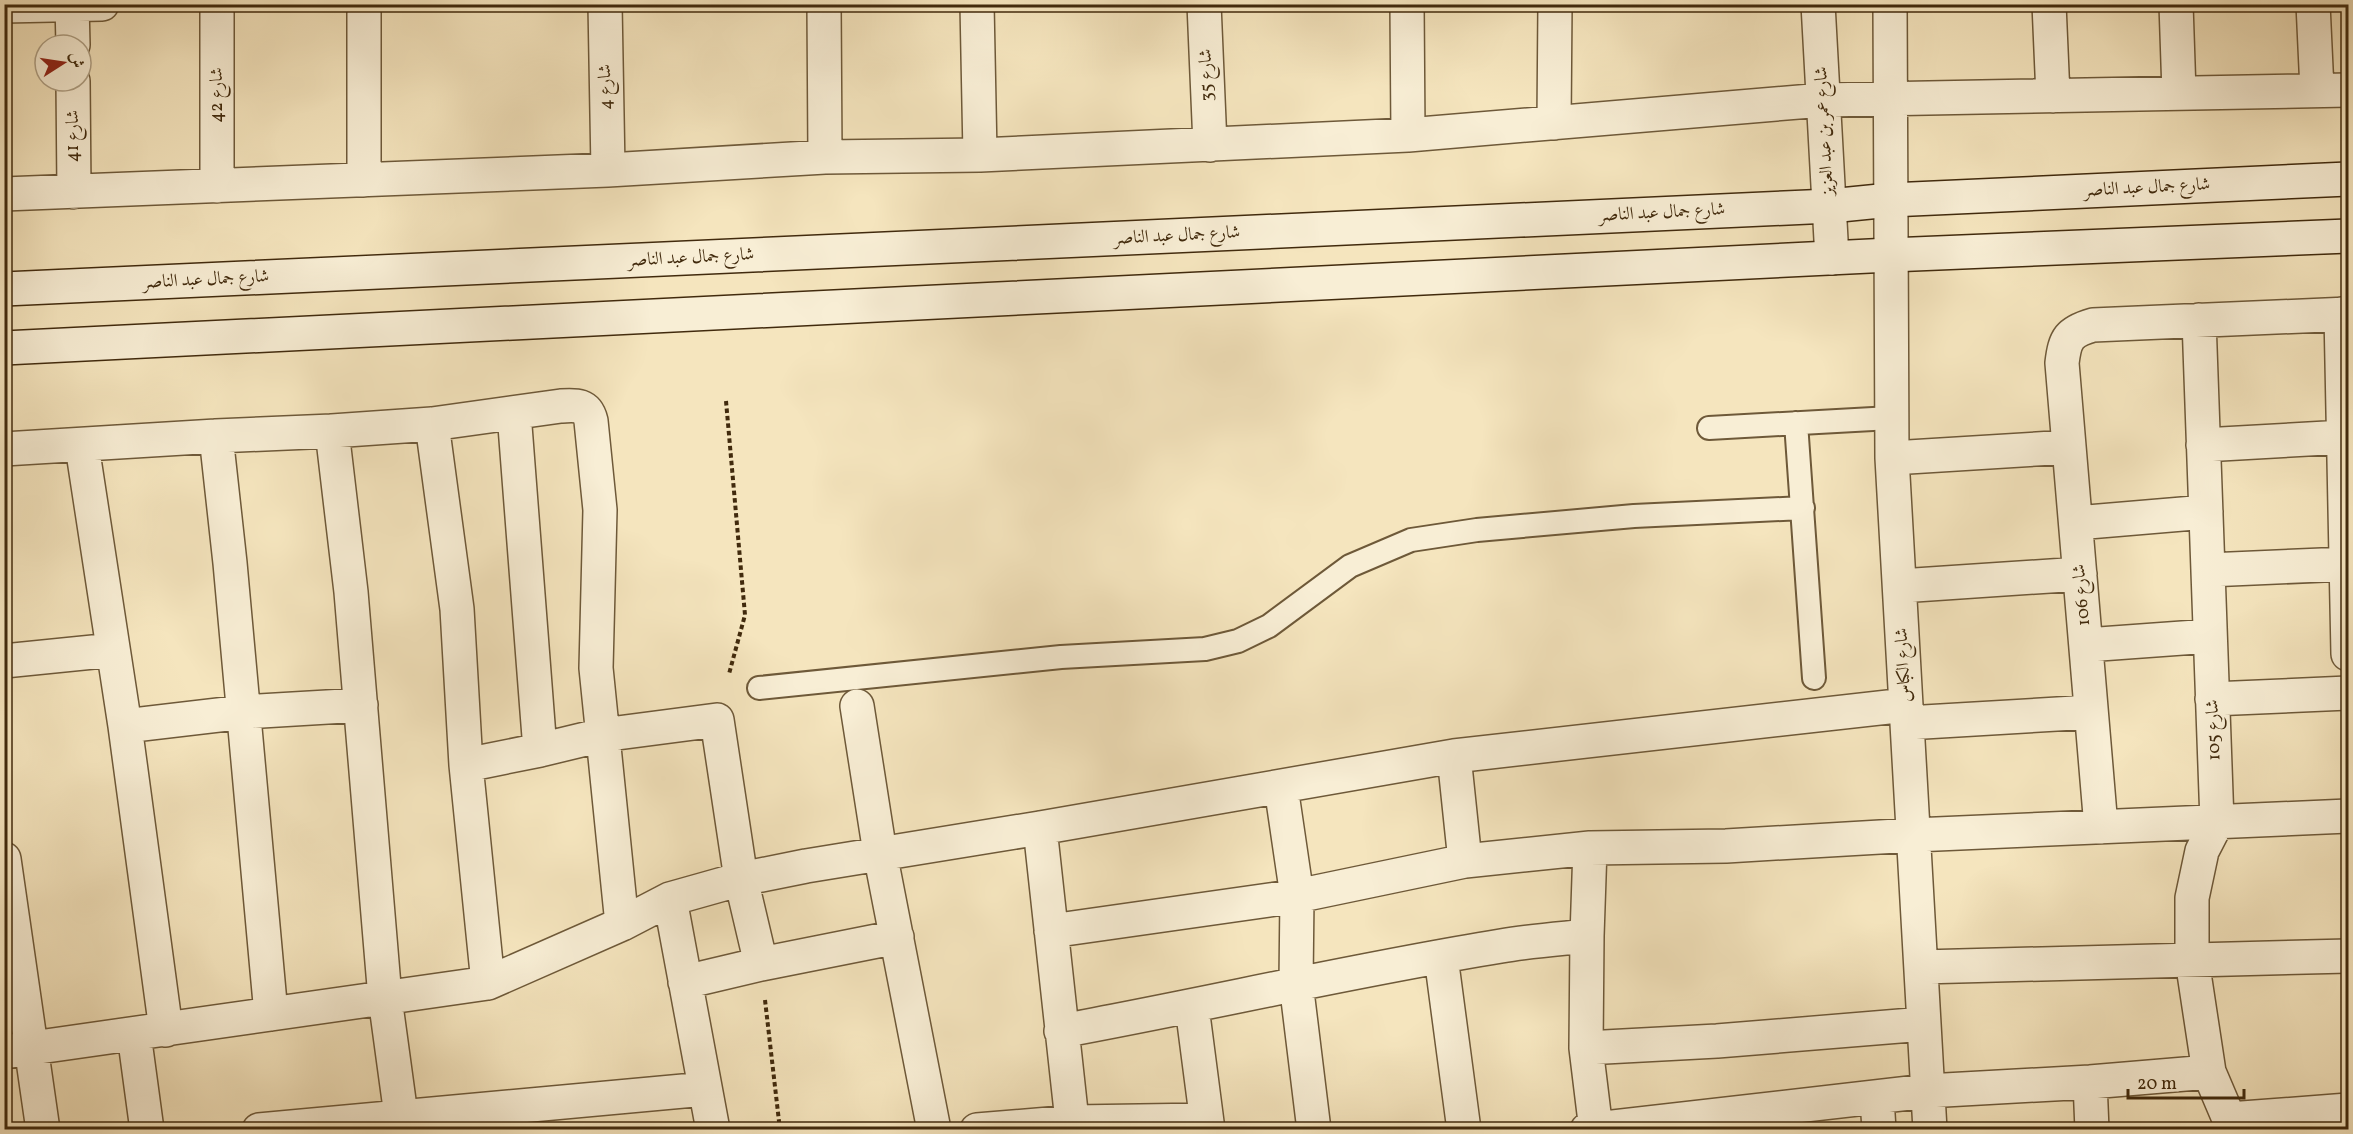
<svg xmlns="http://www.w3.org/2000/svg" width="2353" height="1134" font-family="Vollkorn,Amiri,serif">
	<rect width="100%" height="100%" fill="#f5e5be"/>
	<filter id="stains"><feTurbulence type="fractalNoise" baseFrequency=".00333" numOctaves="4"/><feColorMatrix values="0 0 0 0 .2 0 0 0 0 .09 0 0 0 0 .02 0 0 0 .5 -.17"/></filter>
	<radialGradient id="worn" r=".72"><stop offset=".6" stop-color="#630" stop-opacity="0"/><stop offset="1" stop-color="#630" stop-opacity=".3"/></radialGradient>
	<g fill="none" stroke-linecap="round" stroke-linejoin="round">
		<g stroke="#6e5939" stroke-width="26">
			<path id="service" d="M1796,423L1814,678
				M1709,428L1891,418
				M759,688L1061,657L1205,649L1238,641L1269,626L1350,566L1411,540L1477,530L1634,516L1803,508"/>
		</g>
		<g stroke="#6e5939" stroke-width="36">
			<path id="minor" d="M72,4L73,45
				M217,4V186
				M364,4V180
				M605,4L608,170
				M824,4L825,157
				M977,4L980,155
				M1204,4L1210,145
				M1407,4L1408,135
				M1818,4L1832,258
				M1890,4L1892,458L1930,1130
				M2049,4L2053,96
				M2176,4L2179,93
				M2313,4L2317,90
				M4,6L102,4
				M73,81L74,192
				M1554,123L1555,4
				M4,194L608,170L825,157L980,155L1408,135L1823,100L2348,90
				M2341,314L2348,654
				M2199,320L2217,822L2202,851L2192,898V960L2209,1072L2229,1119L2230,1130
				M514,413L540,750
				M432,424L457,609L466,765L488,983
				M332,431L351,592L385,998L403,1130
				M216,436L230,563L271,1014
				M2203,445L2344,437
				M82,446L125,726L244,712L361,705
				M4,449L216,436L332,431L432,424L561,406C576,405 587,404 591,421L600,510L596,668L622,924
				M1892,458L2069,447
				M2076,523L2206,512
				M2208,570L2346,564
				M1900,586L2080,574
				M2086,645L2210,636
				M4,661L113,650
				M2212,699L2348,693
				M857,706L880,853L934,1130
				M1907,723L2091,712
				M125,726L166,1030
				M1454,756L1465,861
				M466,765L540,750L602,735L717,720L741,879L761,964
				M1281,787L1297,896L1296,983L1314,1130
				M2101,827L2062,363C2065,338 2069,332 2093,325L2348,314
				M1040,828L1073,1130
				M1590,848L1587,936L1586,1048L1596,1130
				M4,859L43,1130
				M670,899L713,1130
				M1051,931L1297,896L1465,861L1590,848L1726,846L1914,835L2348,816
				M1441,957L1464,1130
				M1921,967L2348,956
				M685,982L761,964L897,937
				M1192,1007L1208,1130
				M1061,1031C1208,1004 1353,970 1501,946C1529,941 1558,939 1587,936
				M134,1034L147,1130
				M1586,1048L1717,1041L1924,1024
				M4,1052L488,983L622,924L670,899L741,879L806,866L1040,828L1454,756L1906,705
				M2090,1082L2092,1130
				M1877,1098L1879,1130
				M2229,1119L2348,1110
				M259,1130L705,1089
				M977,1130L1073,1122L1206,1120
				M1587,1130L1927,1091L2090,1082L2209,1072"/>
		</g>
		<g stroke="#412a0d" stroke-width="36">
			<path id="secondary" d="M4,289L1830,206L1890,200L2348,179
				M4,348L1890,255L2348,236"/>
		</g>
		<path stroke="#412a0d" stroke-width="4" stroke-dasharray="4.5 3" stroke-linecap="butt" d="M726,401L745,615L729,674
			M765,1000L780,1130"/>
		<use href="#service" stroke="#f8eed5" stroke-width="22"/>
		<use href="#minor" stroke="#f8eed5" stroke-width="33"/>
		<use href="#secondary" stroke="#f8eed5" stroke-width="33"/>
	</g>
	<g text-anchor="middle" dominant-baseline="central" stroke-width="5" stroke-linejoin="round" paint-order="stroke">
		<g font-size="18" fill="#412a0d" stroke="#f8eed5">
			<text transform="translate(1207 75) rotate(-92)">شارع 35</text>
			<text transform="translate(606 87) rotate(-91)">شارع 4</text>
			<text transform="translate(217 95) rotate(-90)">شارع 42</text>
			<text transform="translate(1825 131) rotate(-93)">شارع عمر بن عبد العزيز</text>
			<text transform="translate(73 136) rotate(-90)">شارع 41</text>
			<text transform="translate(2147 188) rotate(-3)">شارع جمال عبد الناصر</text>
			<text transform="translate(1662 213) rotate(-3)">شارع جمال عبد الناصر</text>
			<text transform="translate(1177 236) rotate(-3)">شارع جمال عبد الناصر</text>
			<text transform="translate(691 258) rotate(-3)">شارع جمال عبد الناصر</text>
			<text transform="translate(206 280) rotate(-3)">شارع جمال عبد الناصر</text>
			<text transform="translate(2082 595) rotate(-95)">شارع 106</text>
			<text transform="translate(1904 665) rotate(-93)">شارع الكباس</text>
			<text transform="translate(2214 730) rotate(-92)">شارع 105</text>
		</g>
	</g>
	<rect width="2353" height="1134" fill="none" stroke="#f5e5be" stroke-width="24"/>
	<rect x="6" y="6" width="2341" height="1122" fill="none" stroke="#412a0d" stroke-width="3"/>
	<rect x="12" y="12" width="2329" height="1110" fill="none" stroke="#412a0d" stroke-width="1.5"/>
	<g transform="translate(63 63) rotate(78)"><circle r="28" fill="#f8eed5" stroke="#afa085" stroke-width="1.5"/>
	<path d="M0-4.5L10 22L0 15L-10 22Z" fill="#8f2418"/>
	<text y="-9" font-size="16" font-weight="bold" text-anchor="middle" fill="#412a0d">ش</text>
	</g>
	<path d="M2128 1089v9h116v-9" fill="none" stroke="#412a0d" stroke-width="3"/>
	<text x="2137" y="1089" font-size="18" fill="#412a0d" stroke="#f8eed5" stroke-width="4.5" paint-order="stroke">20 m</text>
	<rect width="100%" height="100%" filter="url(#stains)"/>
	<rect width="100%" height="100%" fill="url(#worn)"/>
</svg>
